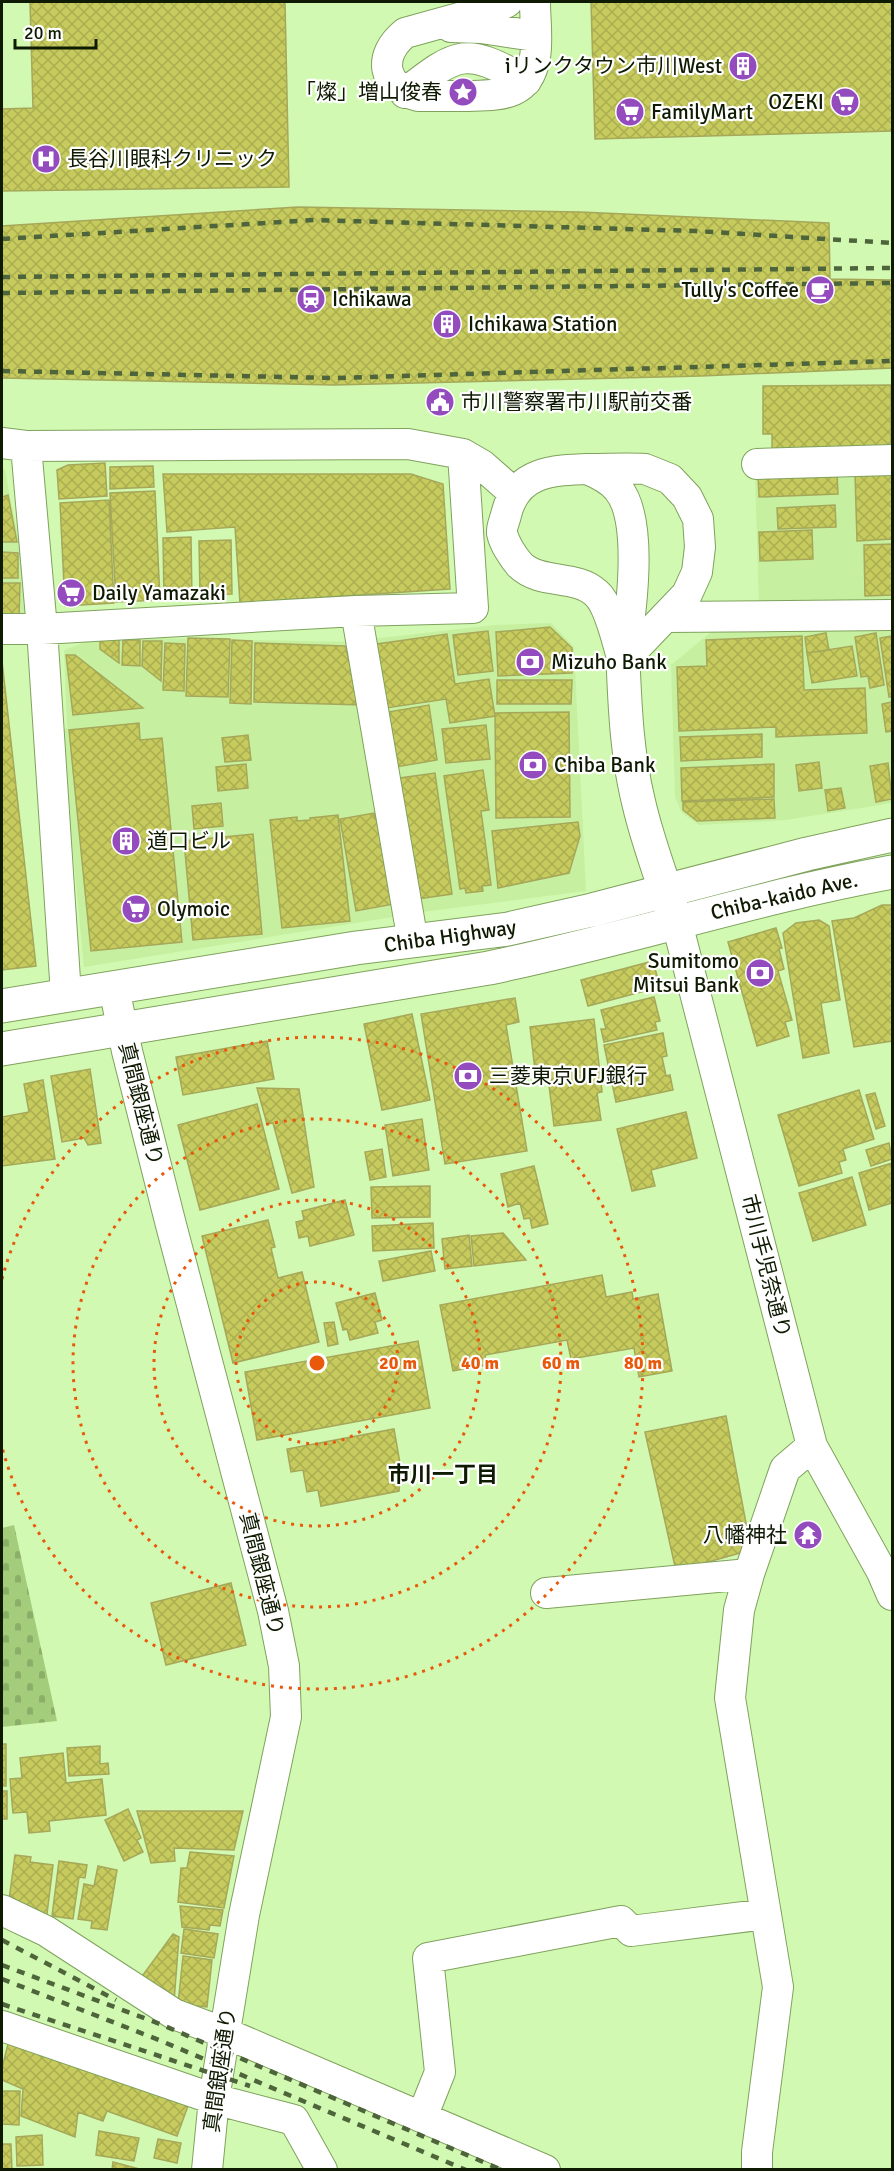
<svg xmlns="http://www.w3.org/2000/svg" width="894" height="2171" font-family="Signika,'Noto Sans JP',sans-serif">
	<defs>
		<pattern id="cemetery-stones" width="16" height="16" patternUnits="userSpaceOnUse" patternTransform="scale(1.5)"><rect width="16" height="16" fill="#a3cd7b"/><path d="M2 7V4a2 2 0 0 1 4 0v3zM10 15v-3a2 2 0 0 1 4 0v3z" fill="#8baf69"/></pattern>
		<pattern id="building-cross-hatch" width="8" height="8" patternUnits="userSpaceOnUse" patternTransform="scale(1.5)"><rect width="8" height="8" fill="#c7cb5e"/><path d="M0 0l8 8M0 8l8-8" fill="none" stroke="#aaae50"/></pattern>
	</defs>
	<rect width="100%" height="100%" fill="#d2f9b1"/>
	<path fill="#c6f0a0" d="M2,466L5,470L21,552L25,613L17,621L2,620Z
		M892,471V607L759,609L755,474Z
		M551,623L574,647L586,891L415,913L371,639L494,625Z
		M892,627V803L786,820L699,825L682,813L675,797L671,665L711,632Z
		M98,637L355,642L399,916L84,967L61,730L67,728L64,650Z"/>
	<path fill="url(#cemetery-stones)" d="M14,1525L57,1721L2,1727V1528Z"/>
	<path fill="url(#building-cross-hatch)" stroke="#a5a859" stroke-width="1.5" d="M30,2H285L289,187L2,191V109L33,108Z
		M591,2H892V131L595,139Z
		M298,207L580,212L829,223L830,279L892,280V368L701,376L334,385L2,378V226Z
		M891,385V452L772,453V434H763V386Z
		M105,463L107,496L59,499L57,470L68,465Z
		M153,466L154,487L110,489V467Z
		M837,473L838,494L759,497L758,476Z
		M892,473V539L857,541L855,474Z
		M163,474H411L443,484L450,589L240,603L235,527L167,532Z
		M155,491L160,600L116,602L110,493Z
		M8,495L17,542H2V497Z
		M109,500L114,603L65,606L60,503Z
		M835,505L836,527L778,529L777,508Z
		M812,530L813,559L760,561L759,532Z
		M191,537L192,598L164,599L163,538Z
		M231,540L232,594L200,595L199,541Z
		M892,544V595L865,596L864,545Z
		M2,552L18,553V578H2Z
		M2,583H20L19,617L2,616Z
		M550,627L572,648V673L498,676L496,632Z
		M488,631L493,671L458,675L453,635Z
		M826,633L829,650L807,653L805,637Z
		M876,633L884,685L870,688L868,676L861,677L855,637Z
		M447,634L455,684L489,679L495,716L450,723L446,699L386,708L377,644Z
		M802,636L804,690L865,688L867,733L776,737V727L679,731L677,667L707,666L706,640Z
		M892,636V697H889L880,638Z
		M188,638L230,639L228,697L186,696Z
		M100,639H119V663L100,649Z
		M123,640H140V666L122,665Z
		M232,640L252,641L251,704L230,703Z
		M143,641H162L161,681L142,666Z
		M165,643L185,644L184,691L163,690Z
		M255,643L345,646L362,705L254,702Z
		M852,646L857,676L812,683L807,653Z
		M66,655H75L143,708L73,715Z
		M2,661L36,966L2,970Z
		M497,680H572L571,704H497Z
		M892,702V731L886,732L882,704Z
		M429,705L437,760L396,767L388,712Z
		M569,712L570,817L496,818L495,713Z
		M139,723L140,740L162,738L182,942L91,951L69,730Z
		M486,725L490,759L446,763L442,729Z
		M762,734V757L681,761L680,737Z
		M248,735L251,760L225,762L222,738Z
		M819,762L822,788L799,791L796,765Z
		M888,763L892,799L876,802L870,766Z
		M246,764L248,788L218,791L216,767Z
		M774,764V797L682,801L681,768Z
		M483,770L489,810L481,811L491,885L482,886L483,891L466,893L465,888L460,889L444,776Z
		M435,773L452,894L418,899L400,778Z
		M841,788L845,808L828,811L825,790Z
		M774,799L775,818L697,821L683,810V802Z
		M221,803L223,826L194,829L192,806Z
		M374,813L375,818L380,816L394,904L356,911L340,819Z
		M338,815L350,921L282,928L270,820L297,817V821L310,820V818Z
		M578,822L580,836L569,873L498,888L492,831Z
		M253,834L262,934L193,940L184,841Z
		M882,905H892V1041L854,1047L832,921L854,918Z
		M819,920L829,926L840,1000L821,1003L829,1053L803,1058L783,933L796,923Z
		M776,928L782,948L779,949L784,969L778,971L792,1020L785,1022L789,1036L757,1046L728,942Z
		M653,961L660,987L588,1006L581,980Z
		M654,997L660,1021L655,1022L657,1030L604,1042L601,1029H606L601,1010Z
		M515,998L519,1022L506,1025L527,1151L445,1164L421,1014Z
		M412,1014L430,1100L382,1110L364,1024Z
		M594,1019L602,1092L597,1093L601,1120L554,1126L547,1069L535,1070L530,1027Z
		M663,1033L667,1056L662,1057L666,1076L670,1075L673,1090L616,1102L604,1045Z
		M267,1041L274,1079L183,1095L176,1057Z
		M90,1069L101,1143L88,1145L84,1138L62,1142L51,1076Z
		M43,1080L55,1159L2,1166V1117L29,1112L24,1084Z
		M257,1088L299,1089L314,1187L292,1193L273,1123L267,1124Z
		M859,1090L874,1139L843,1149L846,1160L839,1162L842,1173L799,1186L778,1115Z
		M875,1093L885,1126L876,1129L866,1095Z
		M257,1104L279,1189L200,1210L178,1125Z
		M686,1112L697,1158L651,1170L655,1186L632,1191L617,1129Z
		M422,1119L429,1170L393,1176L385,1125Z
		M889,1143L892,1159L871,1166L866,1150Z
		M382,1149L386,1177L370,1180L365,1152Z
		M892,1163V1203L869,1210L859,1173Z
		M534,1166L548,1224L532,1228L530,1218L524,1219L520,1203L508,1207L501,1174Z
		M852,1177L866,1225L813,1241L799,1193Z
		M430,1186V1217L372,1218L371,1187Z
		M345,1200L354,1235L310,1246L308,1236L299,1238L296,1222L304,1220L302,1211Z
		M268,1220L275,1247L271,1248L278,1278L302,1272L319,1342L233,1363L202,1236Z
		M433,1223L434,1248L373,1251L372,1226Z
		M503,1233L526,1260L474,1266L471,1236Z
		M469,1235L472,1266L445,1269L442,1239Z
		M431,1251L435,1271L383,1281L379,1261Z
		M602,1275L606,1297L632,1292L633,1299L658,1294L672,1371L639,1377L634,1348L571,1359L567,1340L485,1355L487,1365L453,1371L440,1305Z
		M375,1293L382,1320L375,1322L378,1333L350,1340L347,1329L343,1330L336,1303Z
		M334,1322L338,1344L328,1346L324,1323Z
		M418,1341L430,1408L257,1440L245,1372Z
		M726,1416L751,1550L676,1571L645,1432Z
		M394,1429L401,1469L399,1491L321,1506L318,1490L307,1492L303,1470L291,1472L287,1449Z
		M231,1583L246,1645L166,1665L151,1603Z
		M2,1744H6V1786H2Z
		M100,1746V1764L108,1763L109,1774L69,1776L67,1748Z
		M63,1753L66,1783L102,1779L106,1815L49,1821L50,1831L29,1833L27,1812L13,1813L10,1779L22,1778L20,1758Z
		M2,1791H7V1819H2Z
		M128,1809L141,1838L137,1840L143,1852L124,1861L105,1820Z
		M137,1811H243L234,1850L174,1848L175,1861L151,1863Z
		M190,1852L234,1856L224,1908L178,1902L181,1868H187Z
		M15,1855L31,1857L30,1862L53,1865L46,1922L9,1900Z
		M59,1861L87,1865L85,1878L79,1877L73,1919L52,1916Z
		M98,1866L117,1870L107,1930L91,1928L92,1921L78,1919L84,1884L94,1886Z
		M180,1906L223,1910L220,1926L210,1925L209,1930L182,1927Z
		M184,1929L218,1934L214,1958L181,1953Z
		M173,1934L179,1937L174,2002L140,1979Z
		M183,1956L212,1960L207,2007L178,2004Z
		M9,2040L188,2106L177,2136L107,2111L103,2121L78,2112L75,2137L21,2116L23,2089L2,2080V2068Z
		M2,2091H20L19,2125L2,2124Z
		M99,2131L139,2138L134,2161L96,2155Z
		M42,2135L43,2165L17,2166L16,2137Z
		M158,2139L181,2143L177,2163L154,2158Z
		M2,2144H11L12,2170H2Z
		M113,2162L143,2170H112Z"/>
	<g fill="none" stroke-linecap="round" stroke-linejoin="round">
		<g stroke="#7fa25d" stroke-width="32">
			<path id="minor" d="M507,2L495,8L405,33C377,56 382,87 418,96C435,96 452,96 469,96C501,95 529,96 535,57C538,39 535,19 535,2
				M451,27L481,28L535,36
				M405,93C459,51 465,47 526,81
				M2,443L26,446L408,444L463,454L482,465L515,494
				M26,446L42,629L66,995
				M757,464L892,460
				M587,469C599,474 610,479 618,489C644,520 631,613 625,652
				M645,469L670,479L687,497L698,519L700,547L697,572L687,594L623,661C617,642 610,605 596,593C575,574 541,585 520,565C513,557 504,543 502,533C501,528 505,520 506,515C516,471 553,470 590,469C608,469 627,468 645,469Z
				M356,611L413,942
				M666,617L892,615
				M2,629H42L356,611L473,608L463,454
				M677,923L812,1446L882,1572L892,1595
				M114,988L127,1051L171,1225L273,1611L284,1666L286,1717L244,1915L214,2099L207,2170
				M546,1593L749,1574
				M2,1910L46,1931L174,2014L225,2033L545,2170
				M2,2026L214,2099L294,2120L322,2170
				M422,2117L440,2072L428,1958L621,1921L631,1931L766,1914
				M757,2170V2152L778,1987L730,1698L739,1610L749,1574L785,1469L812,1446"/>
		</g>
		<g stroke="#7fa25d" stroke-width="35">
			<path id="major" d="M623,661C625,709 627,756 639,804C648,843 663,881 675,919"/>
		</g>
		<g stroke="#7fa25d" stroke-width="35">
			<path id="highway" d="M2,1006L356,948L508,929L592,910L807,854L892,835
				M2,1049L489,968C625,940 756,897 892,872"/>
		</g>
		<use href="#minor" stroke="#fff" stroke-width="30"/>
		<use href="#major" stroke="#fff" stroke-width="33"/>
		<use href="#highway" stroke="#fff" stroke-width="33"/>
		<path stroke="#4e643b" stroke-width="4.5" stroke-dasharray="8 8" stroke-linecap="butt" d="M2,239L314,220L695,231L892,243
			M2,277L892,268
			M2,293L892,283
			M2,371L334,378L892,361
			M2,1940L116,2000
			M2,1965L160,2024L502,2170
			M2,1979L159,2040L466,2170
			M2,2004L250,2086"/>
	</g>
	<g fill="none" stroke="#e8590c" stroke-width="3" stroke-dasharray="3 6">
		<circle cx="317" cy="1363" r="81"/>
		<circle cx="317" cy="1363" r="163"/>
		<circle cx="317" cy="1363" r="244"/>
		<path d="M2 1279A326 326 0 1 1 2 1447"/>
	</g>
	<defs>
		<g id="building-disc" transform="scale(1.5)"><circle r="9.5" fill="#944bbe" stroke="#fff"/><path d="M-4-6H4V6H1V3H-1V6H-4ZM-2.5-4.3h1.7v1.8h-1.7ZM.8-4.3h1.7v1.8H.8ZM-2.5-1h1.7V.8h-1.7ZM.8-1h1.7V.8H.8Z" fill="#fff"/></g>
		<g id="sight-disc" transform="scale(1.5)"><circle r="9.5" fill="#944bbe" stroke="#fff"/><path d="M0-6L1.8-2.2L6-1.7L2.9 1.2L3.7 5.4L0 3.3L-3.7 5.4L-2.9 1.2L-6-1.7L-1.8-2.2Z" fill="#fff"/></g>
		<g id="supermarket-disc" transform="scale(1.5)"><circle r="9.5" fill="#944bbe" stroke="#fff"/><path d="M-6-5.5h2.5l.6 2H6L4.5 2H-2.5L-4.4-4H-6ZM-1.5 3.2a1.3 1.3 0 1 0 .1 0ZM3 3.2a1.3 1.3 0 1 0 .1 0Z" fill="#fff"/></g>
		<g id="hospital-disc" transform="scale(1.5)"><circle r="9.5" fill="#944bbe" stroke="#fff"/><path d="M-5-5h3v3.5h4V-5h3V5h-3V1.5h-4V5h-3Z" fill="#fff"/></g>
		<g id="cafe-disc" transform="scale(1.5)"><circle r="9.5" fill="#944bbe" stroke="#fff"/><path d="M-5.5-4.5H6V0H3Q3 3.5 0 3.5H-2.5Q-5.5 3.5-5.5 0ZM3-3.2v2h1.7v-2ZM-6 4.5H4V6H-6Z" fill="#fff"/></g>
		<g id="station-disc" transform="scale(1.5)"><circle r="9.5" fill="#944bbe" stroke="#fff"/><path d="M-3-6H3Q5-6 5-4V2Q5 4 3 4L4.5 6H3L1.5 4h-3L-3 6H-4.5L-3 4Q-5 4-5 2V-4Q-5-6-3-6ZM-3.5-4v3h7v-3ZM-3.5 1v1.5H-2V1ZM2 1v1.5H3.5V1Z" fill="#fff"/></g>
		<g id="civic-disc" transform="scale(1.5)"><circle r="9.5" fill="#944bbe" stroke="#fff"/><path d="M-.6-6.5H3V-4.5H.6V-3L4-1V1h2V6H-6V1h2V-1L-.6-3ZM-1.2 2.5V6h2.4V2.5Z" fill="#fff"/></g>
		<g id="bank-disc" transform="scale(1.5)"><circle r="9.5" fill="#944bbe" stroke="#fff"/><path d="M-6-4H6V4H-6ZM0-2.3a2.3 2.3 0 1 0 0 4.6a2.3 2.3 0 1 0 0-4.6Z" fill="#fff"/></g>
		<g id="temple-disc" transform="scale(1.5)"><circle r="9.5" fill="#944bbe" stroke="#fff"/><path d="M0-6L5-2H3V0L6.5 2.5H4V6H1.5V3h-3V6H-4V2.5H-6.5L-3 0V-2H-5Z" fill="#fff"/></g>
	</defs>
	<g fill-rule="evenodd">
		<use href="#building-disc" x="743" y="66"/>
		<use href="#sight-disc" x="463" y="92"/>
		<use href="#supermarket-disc" x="845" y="102"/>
		<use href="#supermarket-disc" x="630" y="112"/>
		<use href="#hospital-disc" x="46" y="159"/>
		<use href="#cafe-disc" x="820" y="290"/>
		<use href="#station-disc" x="311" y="299"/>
		<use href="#building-disc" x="447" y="324"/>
		<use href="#civic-disc" x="440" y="402"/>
		<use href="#supermarket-disc" x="71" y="593"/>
		<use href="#bank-disc" x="530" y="662"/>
		<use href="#bank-disc" x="533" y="765"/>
		<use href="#building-disc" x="126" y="841"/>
		<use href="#supermarket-disc" x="136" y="909"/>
		<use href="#bank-disc" x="760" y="973"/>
		<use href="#bank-disc" x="468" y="1076"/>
		<use href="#temple-disc" x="808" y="1535"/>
	</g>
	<g text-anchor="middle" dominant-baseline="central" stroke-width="4.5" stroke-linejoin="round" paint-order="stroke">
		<g font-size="21" fill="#0e1b02" stroke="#fff" text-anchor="start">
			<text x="722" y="66" text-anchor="end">iリンクタウン市川West</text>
			<text x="442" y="92" text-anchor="end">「燦」増山俊春</text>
			<text x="824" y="102" text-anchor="end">OZEKI</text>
			<text x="651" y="112">FamilyMart</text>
			<text x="67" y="159">長谷川眼科クリニック</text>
			<text x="799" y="290" text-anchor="end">Tully's Coffee</text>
			<text x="332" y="299">Ichikawa</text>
			<text x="468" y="324">Ichikawa Station</text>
			<text x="461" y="402">市川警察署市川駅前交番</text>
			<text x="92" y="593">Daily Yamazaki</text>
			<text x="551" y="662">Mizuho Bank</text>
			<text x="554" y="765">Chiba Bank</text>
			<text x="147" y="841">道口ビル</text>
			<text x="157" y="909">Olymoic</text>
			<text x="739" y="961" text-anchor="end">Sumitomo<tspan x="739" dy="24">Mitsui Bank</tspan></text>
			<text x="489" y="1076">三菱東京UFJ銀行</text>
			<text x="787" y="1535" text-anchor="end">八幡神社</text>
		</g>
		<g font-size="21" fill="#0e1b02" stroke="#fff">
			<text transform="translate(784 896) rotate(-13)">Chiba-kaido Ave.</text>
			<text transform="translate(450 936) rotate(-8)">Chiba Highway</text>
			<text transform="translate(141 1104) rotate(76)">真間銀座通り</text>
			<text transform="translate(766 1266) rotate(76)">市川手児奈通り</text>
			<text transform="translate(262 1574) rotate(76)">真間銀座通り</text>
			<text transform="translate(220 2070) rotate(-82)">真間銀座通り</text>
		</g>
		<g font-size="22" font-weight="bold" fill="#0e1b02" stroke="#fff">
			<text x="443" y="1474">市川一丁目</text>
		</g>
	</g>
	<circle cx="317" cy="1363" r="9" fill="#e8590c" stroke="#fff" stroke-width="3"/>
	<g font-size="18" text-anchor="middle" font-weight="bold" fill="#e8590c" stroke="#fff" stroke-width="4.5" stroke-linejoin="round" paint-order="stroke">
		<text x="398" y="1369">20 m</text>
		<text x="480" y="1369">40 m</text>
		<text x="561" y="1369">60 m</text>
		<text x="643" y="1369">80 m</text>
	</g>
	<rect width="894" height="2171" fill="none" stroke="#0e1b02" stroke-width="6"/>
	<path d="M15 39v9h81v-9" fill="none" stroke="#0e1b02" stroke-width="3"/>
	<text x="24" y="39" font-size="18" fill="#0e1b02" stroke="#ffffff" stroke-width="4.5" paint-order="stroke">20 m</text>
</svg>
